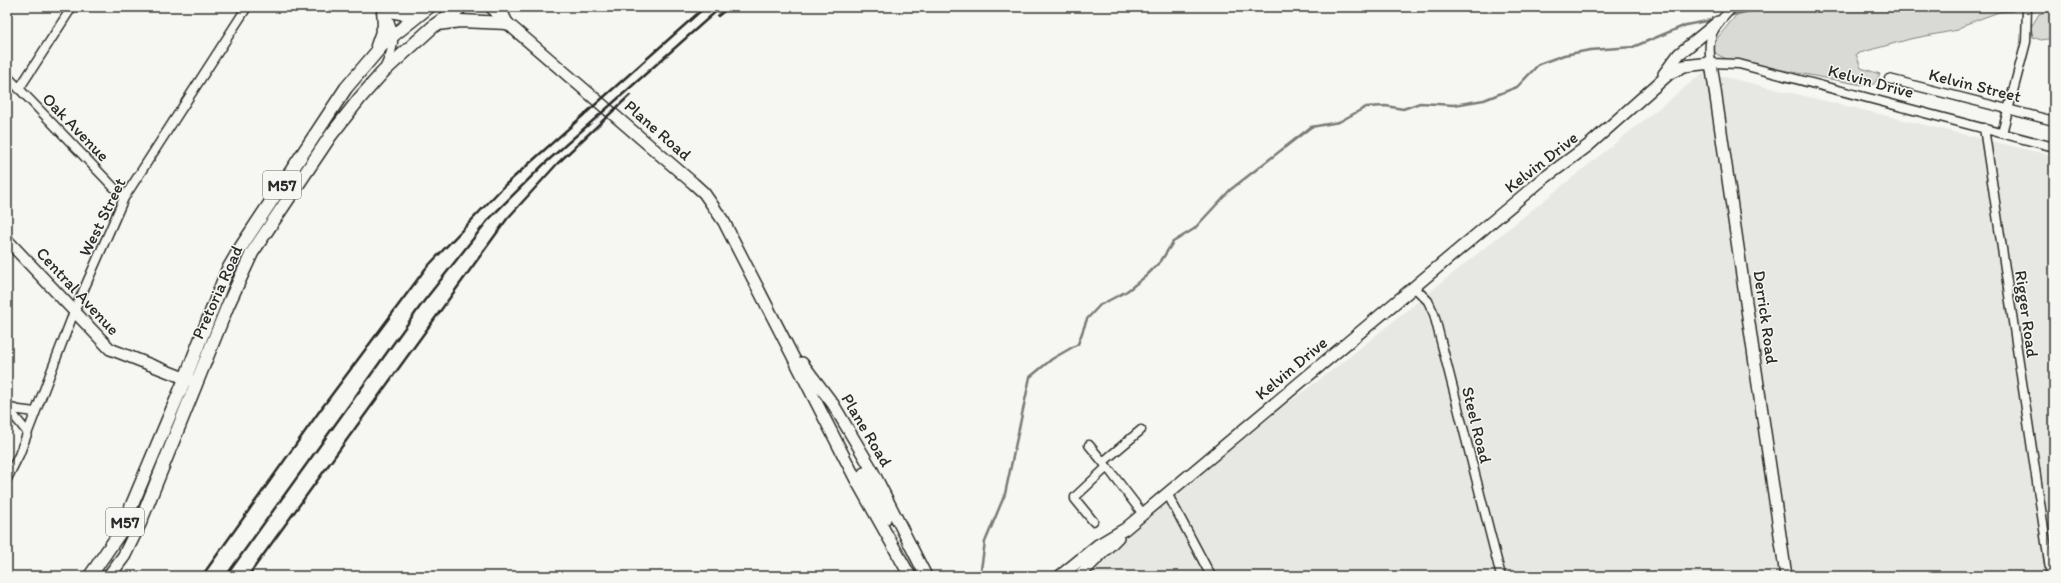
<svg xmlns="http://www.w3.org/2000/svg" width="2061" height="583" font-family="Itim,sans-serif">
	<rect width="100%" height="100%" fill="#f6f6f2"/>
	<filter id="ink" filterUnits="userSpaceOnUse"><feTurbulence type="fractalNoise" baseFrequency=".025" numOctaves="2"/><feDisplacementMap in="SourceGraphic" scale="8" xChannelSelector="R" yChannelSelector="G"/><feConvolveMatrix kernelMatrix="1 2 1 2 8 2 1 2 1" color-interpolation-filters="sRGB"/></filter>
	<g filter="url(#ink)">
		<path fill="#e7e7e3" d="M1704,72L2054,156V576H1057L1339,365Z"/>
		<path fill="#d9d9d5" stroke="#828280" d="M1743,7H2015L2013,11L1999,12L1966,24L1958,30L1910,39L1856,54L1861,68L1880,74L1874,84L1862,85L1729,60L1718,55L1711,48L1714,42Z
			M2054,9V38L2041,40L2033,37L2031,27L2039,14Z"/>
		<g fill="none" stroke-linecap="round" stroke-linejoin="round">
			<path stroke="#7a7a78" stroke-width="2.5" d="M1728,16L1767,7
				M980,576L985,542L1005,494L1030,377L1052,359L1078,344L1087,319L1100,305L1127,291L1146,276L1161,261L1173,242L1194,229L1230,190L1311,127L1339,122L1366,107L1386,106L1403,109L1420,103L1454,105L1484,100L1517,87L1539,64L1564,55L1590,50L1633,47L1686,25L1716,19"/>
			<g stroke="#2b2b2b" stroke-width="11">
				<path id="street" d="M1733,7C1714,27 1706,34 1711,63L1739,64L2054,147
					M385,67C396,44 395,37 387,13
					M7,76L124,198
					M1889,79L2054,121
					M19,89L72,7
					M1984,128L2051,576
					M2002,133L2026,42L2027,7
					M1415,288L1428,301L1434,314L1501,576
					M7,407L27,432
					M8,407L19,410L35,412
					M1089,445L1107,467
					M1103,462L1141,430
					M7,479L19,455L74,312L124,198L247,7
					M1167,493L1211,576
					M1093,521L1075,499V497L1107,467L1143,514"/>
			</g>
			<g stroke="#2b2b2b" stroke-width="14">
				<path id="secondary" d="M491,7L506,22L693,183L704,193L724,222L855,478L910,576
					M1664,74L1679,54L1718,22
					M7,240L110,349L192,381
					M802,363L833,404L871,468L926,576
					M864,473L885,519
					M1060,576L1098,545L1125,529L1543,179L1589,145L1670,73L1684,66L1711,63L1786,576
					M1079,576L1118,537"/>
			</g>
			<g stroke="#2b2b2b" stroke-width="15">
				<path id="primary" d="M387,7L395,12L417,16
					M499,7L506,22
					M438,24L460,21L507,23
					M377,46L384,26L383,7
					M90,576L121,531L185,379L227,271L241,247L346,88L385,42L429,7
					M109,576L124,556L140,523L228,305L252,253L331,135L360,98L383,72L435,25L461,7"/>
			</g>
			<use href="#street" stroke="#f6f6f2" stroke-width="8"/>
			<use href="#secondary" stroke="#f6f6f2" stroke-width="11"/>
			<use href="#primary" stroke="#f6f6f2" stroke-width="12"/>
			<path stroke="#2b2b2b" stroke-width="2.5" d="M718,16L729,7
				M202,576L321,409L426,268L505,185L705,7
				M226,576L424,301L488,220L543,165L721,7
				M248,576L507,219L557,164L630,95"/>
		</g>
	</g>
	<g text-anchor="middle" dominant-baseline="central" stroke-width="3" stroke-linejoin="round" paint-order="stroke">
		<g fill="#f6f6f2" stroke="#686867" stroke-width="1">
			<rect x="263" y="171" width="38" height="28" rx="3"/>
			<rect x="106" y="508" width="38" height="28" rx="3"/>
		</g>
		<g font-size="16" font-weight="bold" fill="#2b2b2b">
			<text x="282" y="185">M57</text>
			<text x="125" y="522">M57</text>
		</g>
		<g font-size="17" fill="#2b2b2b" stroke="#f6f6f2">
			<text transform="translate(1871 81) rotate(15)">Kelvin Drive</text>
			<text transform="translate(1975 85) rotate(14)">Kelvin Street</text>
			<text transform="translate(76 127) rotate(46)">Oak Avenue</text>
			<text transform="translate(658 130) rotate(41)">Plane Road</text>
			<text transform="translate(1541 162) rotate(-38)">Kelvin Drive</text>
			<text transform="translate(102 217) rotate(-64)">West Street</text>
			<text transform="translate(78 291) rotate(47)">Central Avenue</text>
			<text transform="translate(217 292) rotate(-66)">Pretoria Road</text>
			<text transform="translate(2027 314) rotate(82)">Rigger Road</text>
			<text transform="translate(1766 317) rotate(82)">Derrick Road</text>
			<text transform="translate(1291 368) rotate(-40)">Kelvin Drive</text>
			<text transform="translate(1477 425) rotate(76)">Steel Road</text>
			<text transform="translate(867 430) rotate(59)">Plane Road</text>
		</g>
	</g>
	<rect width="2061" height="583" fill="none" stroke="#f6f6f2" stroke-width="24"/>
	<rect x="12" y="12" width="2037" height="559" fill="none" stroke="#2b2b2b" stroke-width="1.5" filter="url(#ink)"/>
</svg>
